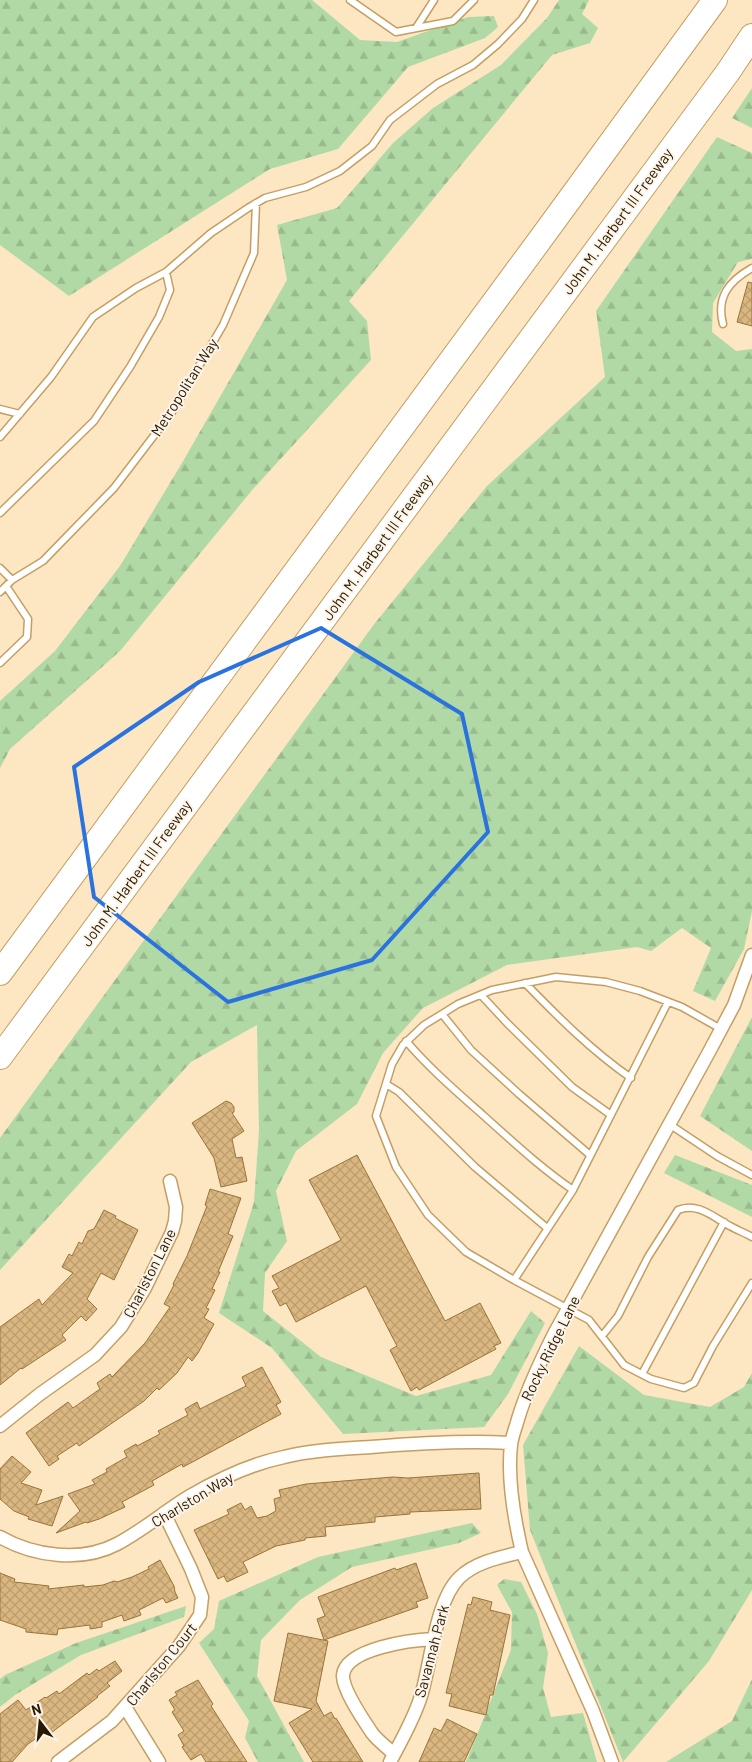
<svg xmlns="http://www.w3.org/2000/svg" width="752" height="1762" font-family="Barlow,sans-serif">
	<defs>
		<pattern id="forest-firs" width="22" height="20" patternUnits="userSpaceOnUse" patternTransform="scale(1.25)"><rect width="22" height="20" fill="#b1d9a6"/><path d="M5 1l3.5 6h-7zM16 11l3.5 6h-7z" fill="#98ba8d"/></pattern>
		<pattern id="building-cross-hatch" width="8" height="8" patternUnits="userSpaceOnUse" patternTransform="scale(1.25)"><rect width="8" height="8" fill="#dab780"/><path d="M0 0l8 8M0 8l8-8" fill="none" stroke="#bb9d6d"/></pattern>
	</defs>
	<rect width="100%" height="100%" fill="#fde6c2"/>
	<path fill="url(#forest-firs)" d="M0,0H312L360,40L397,42L468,17L494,16L498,27L485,38L408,67L338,149L270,169L69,296L0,245Z
		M559,0H589L582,14L598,28L590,43L552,55L349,301L367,321L371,360L253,489L120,651L10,749L0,768V701L55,651L120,566L182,463L287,280L277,225L337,208L393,143L433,108L501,65L547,18Z
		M752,88V128L732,118Z
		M717,137L752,153V259L738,262L713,303L712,332L736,351L752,349V911L744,949L715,1001L693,991L711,948L682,928L651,951L637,947L507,965L423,1008L383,1053L357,1104L296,1151L276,1191L287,1241L265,1273L263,1311L321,1357L416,1396L491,1375L531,1311L545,1323L508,1394L484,1427L343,1434L272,1348L219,1313L254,1202L259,1131L257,1025L191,1062L0,1270V1138L375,623L487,486L605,377L596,311Z
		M752,1017V1151L700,1116Z
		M675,1155L752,1185V1217L664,1173Z
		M579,1346L644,1395L710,1407L744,1387L752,1373V1590L709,1661L623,1762L530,1530L523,1445Z
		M472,1523L481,1533L459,1543L352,1567L300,1600L261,1640L257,1676L304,1762H258L245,1738L249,1721L199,1643L214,1629L219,1601L318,1557Z
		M504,1579L521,1582L537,1614L548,1653L543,1688L551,1717L583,1713L597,1762H466L511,1650L512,1612L497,1585Z
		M186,1606L184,1617L81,1655L15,1695L0,1707V1679L5,1675L76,1643Z
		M752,1679V1762H666L732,1721Z"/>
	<path fill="url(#building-cross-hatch)" stroke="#977438" d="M748,282L752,283V326L737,322Z
		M226,1101L231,1103L234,1107V1112L232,1113L244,1131L232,1139L236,1158L242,1157L247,1181L221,1187L214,1158L192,1123Z
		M357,1155L445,1321L480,1303L501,1343L494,1346L496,1349L419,1390L417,1387L411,1391L390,1350L397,1346L366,1286L296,1322L286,1303L280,1306L272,1291L279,1288L272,1276L341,1240L309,1180Z
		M210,1189L241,1198L228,1234L233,1236L218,1272H220L212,1289L215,1290L206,1308L209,1309L204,1318L214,1324L198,1353L192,1361L188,1357L177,1373L159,1390L157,1388L144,1401L79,1446L77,1443L57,1456L59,1459L49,1466L26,1433L68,1402L73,1408L100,1389L97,1383L110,1374L112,1377L145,1343L170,1307L164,1304L174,1285L173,1284L187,1256L207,1206L205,1205Z
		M104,1210L116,1216L115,1218L138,1230L114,1280L101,1273L87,1299L97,1309L86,1321L81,1316L62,1335L66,1340L22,1369L21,1368L0,1385V1327L39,1299L42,1305L73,1273L62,1267L69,1254L72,1256L79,1242L82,1244L88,1231L94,1229Z
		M262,1367L281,1402L276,1405L281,1414L198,1459L183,1467L182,1464L152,1481L154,1485L122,1502L125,1507L99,1519L87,1523L86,1522L56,1533L80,1511L68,1494L95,1484L92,1480L107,1472L106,1469L127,1457L124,1451L136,1444L137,1446L160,1434L158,1431L188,1415L185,1409L197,1402L200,1409L246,1386L242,1377Z
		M12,1456L31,1472L21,1483L42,1490L36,1505L63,1496L52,1526L28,1519L29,1517L14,1511L0,1499V1469Z
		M479,1473L481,1509L410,1512V1514L375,1517V1522L325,1527L326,1536L305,1538V1540L276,1546L243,1562L248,1572L227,1582L224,1576L218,1579L194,1530L229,1514L227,1510L241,1503L245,1510L251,1506L257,1518L267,1516L276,1511L274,1499L281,1497L279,1490L306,1484L393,1477L408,1478Z
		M160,1560L174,1586L175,1592L178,1598L166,1603L163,1598L139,1610L141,1615L124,1621L122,1615L102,1622V1627L90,1629V1625L58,1629L57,1635L26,1632V1629L0,1620V1573L15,1579L14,1582L49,1586L48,1589L84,1585V1587L103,1585L114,1581L117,1582L132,1577L149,1569L148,1567Z
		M416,1563L428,1598L416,1602L418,1607L324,1640L317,1619L325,1616L318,1597L395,1568L396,1570Z
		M473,1597L492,1602L490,1610L510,1615L493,1695H490L486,1715L449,1706L452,1694L446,1693L468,1604L471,1605Z
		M288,1633L328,1641L316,1701L324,1716L331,1712L335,1719L336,1718L363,1762H313L289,1723L312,1709L274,1701Z
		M115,1661L122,1671L107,1683L110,1686L97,1696L98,1697L51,1733L48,1730L28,1744L12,1762H0V1714L18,1700L26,1710L45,1697L46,1698L57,1691L59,1694L87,1673L89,1675L97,1669L99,1671Z
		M198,1680L213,1704L211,1706L247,1762H206L201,1754L191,1760L182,1747L184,1746L178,1735L184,1731L172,1712L175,1710L169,1700L177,1695L175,1692Z
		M447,1719L477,1734L464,1762H419L434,1728L441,1731Z"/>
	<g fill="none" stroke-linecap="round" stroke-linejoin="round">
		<g stroke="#c39f63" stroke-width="9">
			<path id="lane" d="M350,0L396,32L453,21L474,0
				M416,28L434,0
				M723,324C716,297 729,281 752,268
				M0,409L20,414
				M0,437L51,377L93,317L136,288L166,272L211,233L248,208L265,198L306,187L340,171L372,146L390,120L437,84L473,65L498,44L522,19L534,0
				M0,513L94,421L130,367L159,317L170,290L166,272
				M0,568L12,580L43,561L114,488L172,412L223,325L254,253L256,203
				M0,592L6,586
				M0,663L27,637L28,619L6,586L12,580
				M525,983C558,1017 592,1051 631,1078
				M481,995L507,1023L572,1087L611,1115
				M442,1014L471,1050L519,1094L590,1155
				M721,1029L682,1007L640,991L606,982L556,977L492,990L458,1004L442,1014L424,1025L403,1045L392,1064L376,1116L396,1167L428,1215L466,1252L514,1280L589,1320L624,1365L651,1379L684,1388L694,1383L713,1346L752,1283
				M406,1041C430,1069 457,1092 484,1116C513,1142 541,1168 573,1190
				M386,1084L399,1092L475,1167L547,1228
				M669,1124L717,1156L752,1175
				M514,1280L573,1190L668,1002
				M602,1336L618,1316L648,1257L678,1210C698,1202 713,1217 730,1226C737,1230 745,1233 752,1237
				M642,1374L724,1222"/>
		</g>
		<g stroke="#c39f63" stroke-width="15">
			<path id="street" d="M0,1426L40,1394L95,1355L121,1327L145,1288L172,1232L175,1221L176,1207L170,1181
				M0,1537C33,1556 81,1563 117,1544C142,1531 165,1511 190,1496C219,1479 250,1464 284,1457C312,1450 342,1449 371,1447C418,1443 464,1440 511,1443
				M125,1707L159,1762
				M394,1754C387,1747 378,1741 372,1733C364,1721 342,1689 343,1675C346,1648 412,1640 434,1639
				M58,1762L112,1721L179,1646L200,1615L202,1597L191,1569L164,1513
				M390,1762C401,1741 414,1719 421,1696C431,1664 435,1602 459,1578C475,1562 501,1557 522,1552
				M612,1762L593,1711L522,1552C514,1518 507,1480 511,1445C512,1436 516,1427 518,1419C527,1389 540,1362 554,1334L709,1052L734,1005L752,955"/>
		</g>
		<g stroke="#c39f63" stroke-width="26">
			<path id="highway" d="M0,973L545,233L715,0
				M0,1057L728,72L752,36"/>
		</g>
		<use href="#lane" stroke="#fff" stroke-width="6"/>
		<use href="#street" stroke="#fff" stroke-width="12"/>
		<use href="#highway" stroke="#fff" stroke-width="24"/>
	</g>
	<path fill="none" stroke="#2a73df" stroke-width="4" stroke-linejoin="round" d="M321,628L462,714L488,832L372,960L228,1002L94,897L74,767L199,682Z"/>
	<g text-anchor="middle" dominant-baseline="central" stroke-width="4" stroke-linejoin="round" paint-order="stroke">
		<g font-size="15" fill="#281a02" stroke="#fdf5e9">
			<text transform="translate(617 221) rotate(-54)">John M. Harbert III Freeway</text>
			<text transform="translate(184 387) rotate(-58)">Metropolitan Way</text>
			<text transform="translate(377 547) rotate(-54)">John M. Harbert III Freeway</text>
			<text transform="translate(136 873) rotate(-54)">John M. Harbert III Freeway</text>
			<text transform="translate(149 1273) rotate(-63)">Charlston Lane</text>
			<text transform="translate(550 1348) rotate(-64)">Rocky Ridge Lane</text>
			<text transform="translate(192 1499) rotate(-31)">Charlston Way</text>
			<text transform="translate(431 1651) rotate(-75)">Savannah Park</text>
			<text transform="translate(161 1664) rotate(-51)">Charlston Court</text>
		</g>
	</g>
	<g transform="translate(40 1722) rotate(344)" stroke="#fdf5e9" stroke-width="4" paint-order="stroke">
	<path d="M0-4L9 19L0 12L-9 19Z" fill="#281a02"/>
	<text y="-8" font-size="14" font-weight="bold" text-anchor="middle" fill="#281a02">N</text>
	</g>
</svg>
